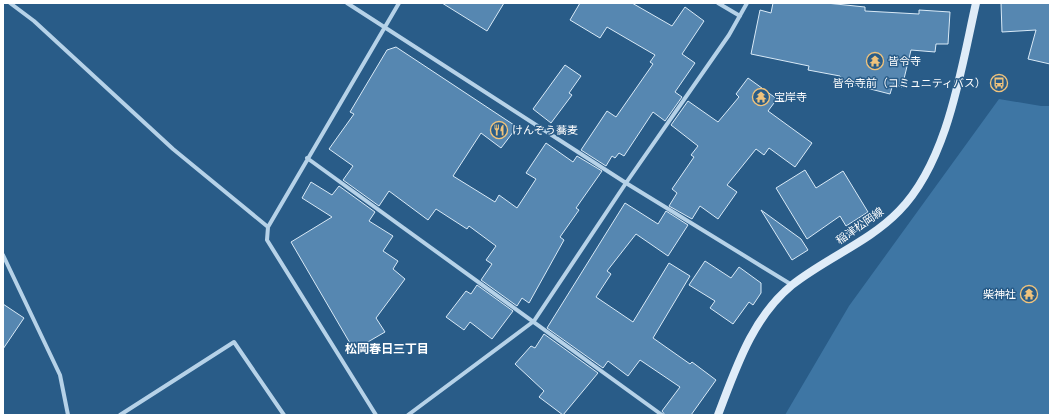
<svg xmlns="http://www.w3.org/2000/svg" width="1053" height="418" font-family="Figtree,'Noto Sans JP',sans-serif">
	<rect width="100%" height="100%" fill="#295c88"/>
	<path fill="#3e76a4" d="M999,99L1041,106H1050V415H785L849,306Z"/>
	<path fill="#5687b1" stroke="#d9eaf7" d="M442,3H504L487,31Z
		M580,3H632L672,26L685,7L704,21L682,54L695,63L675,92L682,97L665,121L653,112L624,156L619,153L615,158L612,156L606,166L581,150L607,111L616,117L653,64L650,62L655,55L607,27L600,38L570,20Z
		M773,3H826L865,7V11L919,14V10L950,12L948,44H936L935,52L911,50L902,87L893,84L890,94L839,81L840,76L808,70L809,66L751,54L760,10L771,13Z
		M1001,3H1050V64L1028,59L1036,30L1002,32Z
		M396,47L517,127L501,148L481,133L453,176L495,202L499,195L517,208L536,179L526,173L546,143L573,162L577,156L602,171L576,208L579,210L560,237L564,240L529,303L522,298L517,306L481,280L492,264L486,260L496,246L469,226L467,229L436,209L428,220L389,191L379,206L343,180L353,166L329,149L354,114L350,112L387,50Z
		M565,65L581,76L569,93L572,95L551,123L533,109Z
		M748,78L777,99L768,111L812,143L795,167L769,148L764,155L756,149L727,185L737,192L718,219L700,206L692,219L669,206L677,193L672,189L694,157L691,155L698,146L671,125L688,101L718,122L739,97L736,94Z
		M805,170L816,188L843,171L868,212L846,226L840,216L807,239L776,188Z
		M311,182L332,195L339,186L375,212L369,221L393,236L383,251L398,261L393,269L405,279L376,318L385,332L354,350L291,242L332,217L302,198Z
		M625,203L658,224L666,211L688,225L668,256L636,234L607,271L611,274L596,297L633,322L669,263L690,276L653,338L690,364L692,362L716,380L691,415H665L662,411L680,387L640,360L628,376L608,361L603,368L547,328Z
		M761,210L801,239L808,250L792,260Z
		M705,261L731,278L739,267L761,283V293L753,305L749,302L733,324L710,308L715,301L689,285Z
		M477,285L513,311L492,339L470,322L464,330L446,317L466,291L471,294Z
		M3,304L24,318L3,349Z
		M544,334L598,373L563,415L539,397L544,391L515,364L531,346L535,348Z"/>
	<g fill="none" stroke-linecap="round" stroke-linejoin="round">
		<path stroke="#b6d2e8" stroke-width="4" d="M10,3L34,21L173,149L268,227
			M347,3L626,183L792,285
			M718,3L740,16
			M307,158L662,415
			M3,255L60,375L68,415
			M120,415L234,342L284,415
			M376,415L267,240L268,227L399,3
			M408,415L534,321L626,183L729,35L747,3"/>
		<path stroke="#dfecf8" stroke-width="8" d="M718,415C736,368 752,318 792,285C826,258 869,242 899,211C948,161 961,69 976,3"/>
	</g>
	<defs>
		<g id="temple-ring" transform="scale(0.9)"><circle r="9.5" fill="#295c88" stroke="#f0c37c" stroke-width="1.5"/><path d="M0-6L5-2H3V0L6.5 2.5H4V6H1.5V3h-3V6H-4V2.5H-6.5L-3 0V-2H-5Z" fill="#f0c37c"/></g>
		<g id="bus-ring" transform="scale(0.9)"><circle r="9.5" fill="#295c88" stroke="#f0c37c" stroke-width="1.5"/><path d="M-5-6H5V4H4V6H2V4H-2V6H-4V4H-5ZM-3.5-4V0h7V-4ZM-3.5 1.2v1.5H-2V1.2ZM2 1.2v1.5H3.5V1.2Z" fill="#f0c37c"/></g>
		<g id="restaurant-ring" transform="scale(0.9)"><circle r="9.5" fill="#295c88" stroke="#f0c37c" stroke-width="1.5"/><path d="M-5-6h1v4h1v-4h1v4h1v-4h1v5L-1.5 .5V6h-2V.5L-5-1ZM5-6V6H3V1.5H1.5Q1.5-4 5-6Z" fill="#f0c37c"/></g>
	</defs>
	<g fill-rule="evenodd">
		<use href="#temple-ring" x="875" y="61"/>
		<use href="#bus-ring" x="999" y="83"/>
		<use href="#temple-ring" x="761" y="97"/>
		<use href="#restaurant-ring" x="499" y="130"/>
		<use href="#temple-ring" x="1029" y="294"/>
	</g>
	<g text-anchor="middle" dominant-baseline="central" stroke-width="3" stroke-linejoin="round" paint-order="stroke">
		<g font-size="11" fill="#fff" stroke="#295c88" text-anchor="start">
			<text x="888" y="61">皆令寺</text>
			<text x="986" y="83" text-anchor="end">皆令寺前（コミュニティバス）</text>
			<text x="774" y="97">宝岸寺</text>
			<text x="512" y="130">けんぞう蕎麦</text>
			<text x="1016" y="294" text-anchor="end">柴神社</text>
		</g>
		<g font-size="11" fill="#fff" stroke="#295c88">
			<text transform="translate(860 226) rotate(-35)">稲津松岡線</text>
		</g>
		<g font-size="12" font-weight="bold" fill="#fff" stroke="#295c88">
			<text x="387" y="349">松岡春日三丁目</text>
		</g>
	</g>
	<rect width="1053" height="418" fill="none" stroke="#ffffff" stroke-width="8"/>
</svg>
